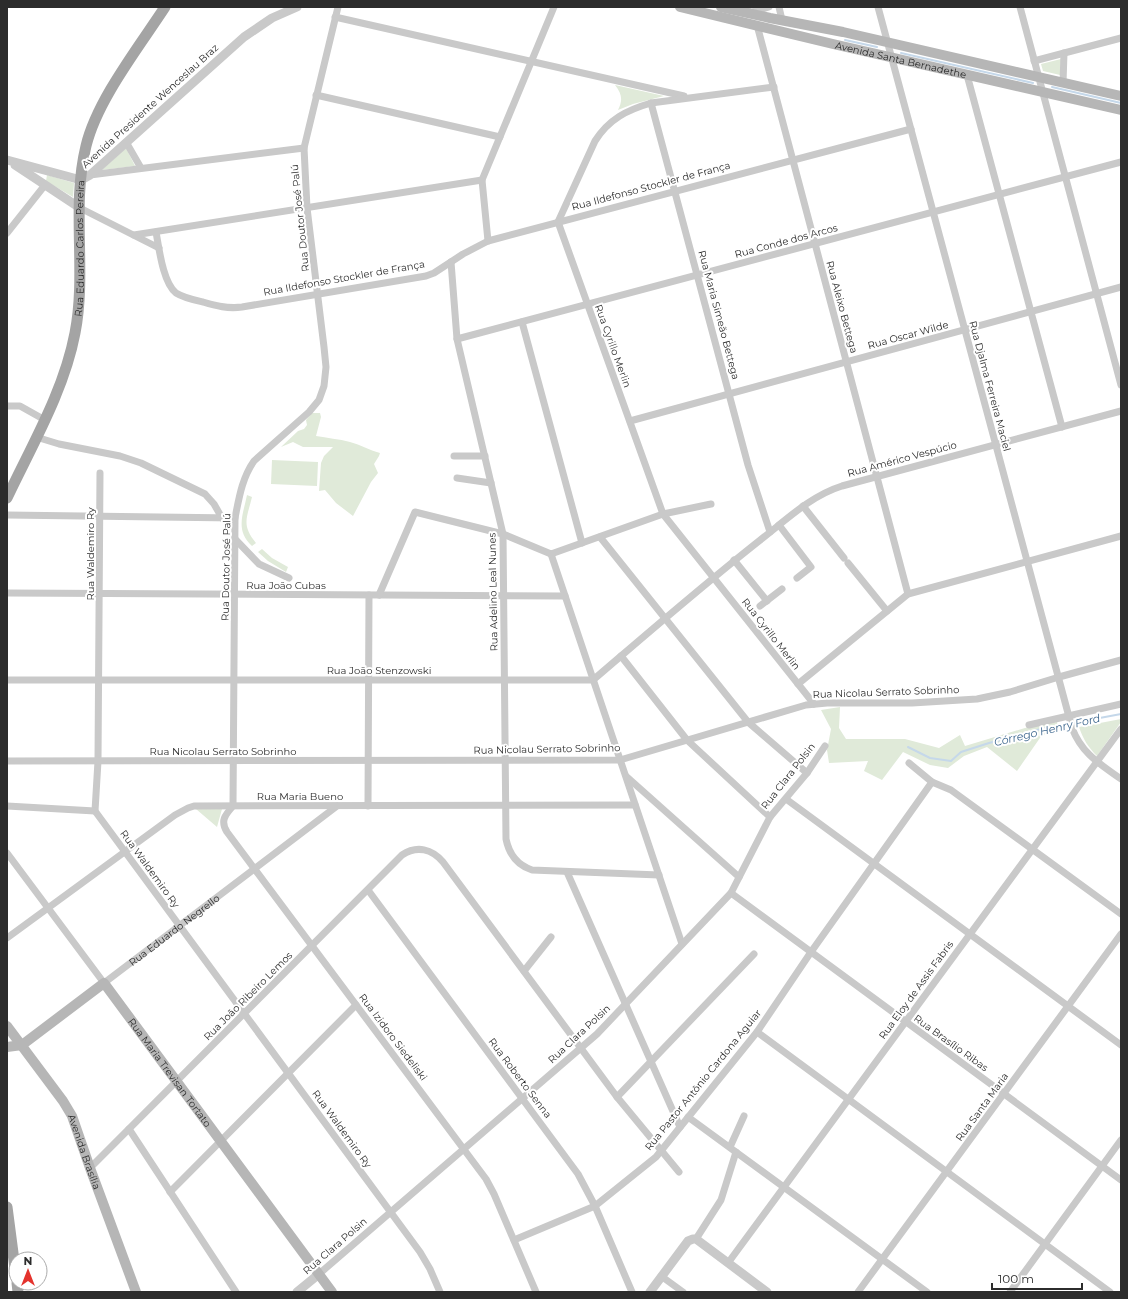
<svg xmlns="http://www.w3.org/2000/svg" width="1128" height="1299" font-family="Montserrat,sans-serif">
	<rect width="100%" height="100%" fill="#fff"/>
	<path fill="#e0ead9" d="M1061,59L1060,75L1043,71L1041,64Z
		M615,85L664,96L633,104L618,110C623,100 622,94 615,85Z
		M126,148L135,166L102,170Z
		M47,175L74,183L73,197L46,181Z
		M312,413H320L321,417L316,436C327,438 339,439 350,442C361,445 369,450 380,453L379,456L374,464L378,473L371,482L353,516L336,503L325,490L319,491L321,463L324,456L333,447H303L293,442L281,447L298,431L304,429L307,425L306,420Z
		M272,460L318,462L317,486L271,484Z
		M247,495L252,497C247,518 241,525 256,543L252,546C235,530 243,515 247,495Z
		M262,549L272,558L288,567L286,572L268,561L258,552Z
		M840,707L839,728L846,739H905L939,748L960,735L965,746L1025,728L1057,722L1059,731L1042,735L1017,771L987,747L964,756L948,768L930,765L903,752L882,780L864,771L868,761L829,763L827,750L831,729L821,710Z
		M1121,719V722L1097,756C1088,747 1083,739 1079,727Z
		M196,809H222L217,827Z"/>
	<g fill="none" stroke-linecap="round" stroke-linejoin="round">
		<path stroke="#c5d8ea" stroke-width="2" d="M845,40L877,47
			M901,53L1033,83
			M1052,87L1121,103
			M908,747L930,758L951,761L961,752L989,743L1041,729L1121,714"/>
		<g stroke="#c9c9c9" stroke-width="7">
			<path d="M338,7L304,148L307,208L324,347L326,367L324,386L319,400L309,412L254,461C242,478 239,498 235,518L233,806C225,815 220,821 227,832L486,1179L494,1194L536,1292"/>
			<path d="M747,7L748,13L769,7"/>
			<path d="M779,7L782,20"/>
			<path d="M878,7L1072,728C1082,754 1100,764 1121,779"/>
			<path d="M1020,7L1121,385"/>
			<path d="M335,17L684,96"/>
			<path d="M757,25L908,594"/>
			<path d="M1034,61L1121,38"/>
			<path d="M967,75L1062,427"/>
			<path d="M1063,83L1064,53"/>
			<path d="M774,87L651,103C627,110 609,119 595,141L558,222L663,514L814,704"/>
			<path d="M316,95L500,137"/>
			<path d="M651,103L748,465L770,532"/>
			<path d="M126,142L141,168"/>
			<path d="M90,175L304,148"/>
			<path d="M80,208L159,248"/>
			<path d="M156,232C159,248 163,283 176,293C184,298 194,300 203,302C216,306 228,309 242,307L426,276L434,273L463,254L488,241L911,129"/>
			<path d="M7,233L45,185"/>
			<path d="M134,235L482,180"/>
			<path d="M488,241L482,180L554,7"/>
			<path d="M451,262L457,339L503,534L506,839C509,854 517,865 532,870L659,875"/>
			<path d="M522,322L582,543"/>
			<path d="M457,339L1121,162"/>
			<path d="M7,406H20L45,420"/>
			<path d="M630,421L1121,287"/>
			<path d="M36,437L59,444L120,456L141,463L205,494L214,504L222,518"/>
			<path d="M454,456H485"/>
			<path d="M100,473L98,761L95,811L420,1252L430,1269L440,1292"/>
			<path d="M457,478L491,483"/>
			<path d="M803,506L844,558"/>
			<path d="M7,515L235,518"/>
			<path d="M779,525L811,567L797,578"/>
			<path d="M600,537L748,722L807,773"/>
			<path d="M235,539L259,564L289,578"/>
			<path d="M551,554L682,944"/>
			<path d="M734,560L767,601"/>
			<path d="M848,563L887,611"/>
			<path d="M7,593L565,596"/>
			<path d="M379,595L415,512L503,534L551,554L663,514L711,504"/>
			<path d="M760,606L782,589"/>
			<path d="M621,656L687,740L770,817"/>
			<path d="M7,680H593C648,633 702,586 759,541C785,521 810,496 842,486L1121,411"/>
			<path d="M798,684L908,594L1121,536"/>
			<path d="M1029,725L1121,704"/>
			<path d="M7,761L620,760L806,705L827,703H912L977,699L1010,692L1059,677L1121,660"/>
			<path d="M909,763L932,782L951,790L1121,914"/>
			<path d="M627,777L739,877"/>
			<path d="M786,799L1121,1045"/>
			<path d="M7,806L95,811"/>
			<path d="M368,806L369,595"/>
			<path id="s1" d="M7,853L104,983L337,806"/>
			<path d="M567,872L680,1127"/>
			<path d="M368,890L578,1174L595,1206L632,1292"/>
			<path d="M731,893L1121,1180"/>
			<path d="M7,938L175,815L188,808L194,806L635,805"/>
			<path d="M524,971L551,937"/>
			<path d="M757,1032L1110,1292"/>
			<path d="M617,1097L754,954"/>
			<path d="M688,1117L927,1292"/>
			<path d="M129,1129L236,1292"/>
			<path d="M730,1147L744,1116"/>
			<path d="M90,1168L402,855C417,845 432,849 443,862L617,1097L679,1172"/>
			<path d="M170,1192L356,1005"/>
			<path d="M696,1239L721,1200L736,1152"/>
			<path d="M514,1240L595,1206L656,1157L757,1032L811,952L932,782"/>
			<path d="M728,1263L1121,729"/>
			<path d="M319,1274L597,1034L731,893L770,817L807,773L825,746"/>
			<path d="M661,1276L683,1292"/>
			<path d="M858,1292L1121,934"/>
			<path d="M1010,1292L1121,1140"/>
		</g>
		<path stroke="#c9c9c9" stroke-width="9" d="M7,160L81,180L90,175L244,37L272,18L297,7
			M15,165L80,208
			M297,1292L319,1274
			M650,1292L688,1241L693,1239H696L767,1292"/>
		<g stroke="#b6b6b6" stroke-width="10">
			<path id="s2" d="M680,7L833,44L1121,110"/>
			<path d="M721,7L770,18L843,32L1121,96"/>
			<path id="s3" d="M7,1026L63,1101L72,1116L90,1168L136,1292"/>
			<path id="s4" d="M7,1047L22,1045L104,983L332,1292"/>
		</g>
		<g stroke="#a4a4a4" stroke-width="11">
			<path id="s5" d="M7,498C32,445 64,391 75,333C87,272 71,207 86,146C97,100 139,47 165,7"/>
			<path d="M7,1207L16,1276"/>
			<path d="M17,1283L18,1292"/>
		</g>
	</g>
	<g text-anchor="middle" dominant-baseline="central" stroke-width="4" stroke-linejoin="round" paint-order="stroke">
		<g font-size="10" fill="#2c2c2c" stroke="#fff">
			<text stroke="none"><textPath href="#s2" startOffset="227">Avenida Santa Bernadethe</textPath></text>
			<text transform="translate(150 106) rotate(-42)">Avenida Presidente Wenceslau Braz</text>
			<text transform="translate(651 186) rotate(-15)">Rua Ildefonso Stockler de França</text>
			<text transform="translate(300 218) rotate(-96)">Rua Doutor José Palú</text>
			<text transform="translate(786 241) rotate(-15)">Rua Conde dos Arcos</text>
			<text stroke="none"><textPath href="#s5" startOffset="264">Rua Eduardo Carlos Pereira</textPath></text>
			<text transform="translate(344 278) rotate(-10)">Rua Ildefonso Stockler de França</text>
			<text transform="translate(842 307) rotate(75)">Rua Aleixo Bettega</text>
			<text transform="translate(719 315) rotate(75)">Rua Maria Simeão Bettega</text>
			<text transform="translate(908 335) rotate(-15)">Rua Oscar Wilde</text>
			<text transform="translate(613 346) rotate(70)">Rua Cyrillo Merlin</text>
			<text transform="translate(990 386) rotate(75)">Rua Djalma Ferreira Maciel</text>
			<text transform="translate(902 459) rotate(-15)">Rua Américo Vespúcio</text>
			<text transform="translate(90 554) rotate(-90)">Rua Waldemiro Ry</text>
			<text transform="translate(226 567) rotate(-89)">Rua Doutor José Palú</text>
			<text x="286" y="585">Rua João Cubas</text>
			<text transform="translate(493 592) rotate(-91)">Rua Adelino Leal Nunes</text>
			<text transform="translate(771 634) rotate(52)">Rua Cyrillo Merlin</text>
			<text x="379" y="670">Rua João Stenzowski</text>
			<text transform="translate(886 692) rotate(-2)">Rua Nicolau Serrato Sobrinho</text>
			<text transform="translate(547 749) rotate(-1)">Rua Nicolau Serrato Sobrinho</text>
			<text x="223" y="751">Rua Nicolau Serrato Sobrinho</text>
			<text transform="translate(788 776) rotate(-52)">Rua Clara Polsin</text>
			<text x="300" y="796">Rua Maria Bueno</text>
			<text transform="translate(150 869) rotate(54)">Rua Waldemiro Ry</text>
			<text stroke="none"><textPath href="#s1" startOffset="250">Rua Eduardo Negrello</textPath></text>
			<text transform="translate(916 990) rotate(-54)">Rua Eloy de Assis Fabris</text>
			<text transform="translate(248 996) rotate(-45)">Rua João Ribeiro Lemos</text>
			<text transform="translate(579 1034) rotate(-43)">Rua Clara Polsin</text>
			<text transform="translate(393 1037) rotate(53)">Rua Izidoro Siedeliski</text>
			<text transform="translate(951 1043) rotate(36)">Rua Brasílio Ribas</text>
			<text stroke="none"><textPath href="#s4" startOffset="229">Rua Maria Trevisan Tortato</textPath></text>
			<text transform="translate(520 1078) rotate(53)">Rua Roberto Senna</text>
			<text transform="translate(703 1080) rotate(-51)">Rua Pastor Antônio Cardona Aguiar</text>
			<text transform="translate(982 1107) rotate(-54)">Rua Santa Maria</text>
			<text transform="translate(342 1129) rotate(54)">Rua Waldemiro Ry</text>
			<text stroke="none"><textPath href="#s3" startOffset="149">Avenida Brasília</textPath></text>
			<text transform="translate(335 1246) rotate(-41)">Rua Clara Polsin</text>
		</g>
		<g font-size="11" font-style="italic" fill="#3b658d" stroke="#fff">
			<text transform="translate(1047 730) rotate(-13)">Córrego Henry Ford</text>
		</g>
	</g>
	<rect width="1128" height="1299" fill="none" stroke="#2c2c2c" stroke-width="16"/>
	<g transform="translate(28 1271)"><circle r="19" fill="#ffffff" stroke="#ababab"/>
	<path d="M0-3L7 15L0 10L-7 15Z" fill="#e4332d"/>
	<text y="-6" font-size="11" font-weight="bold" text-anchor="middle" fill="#2c2c2c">N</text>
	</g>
	<path d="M992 1283v6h90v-6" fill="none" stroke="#2c2c2c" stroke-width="2"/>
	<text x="998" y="1283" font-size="12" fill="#2c2c2c" stroke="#ffffff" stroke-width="3" paint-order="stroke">100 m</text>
</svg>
